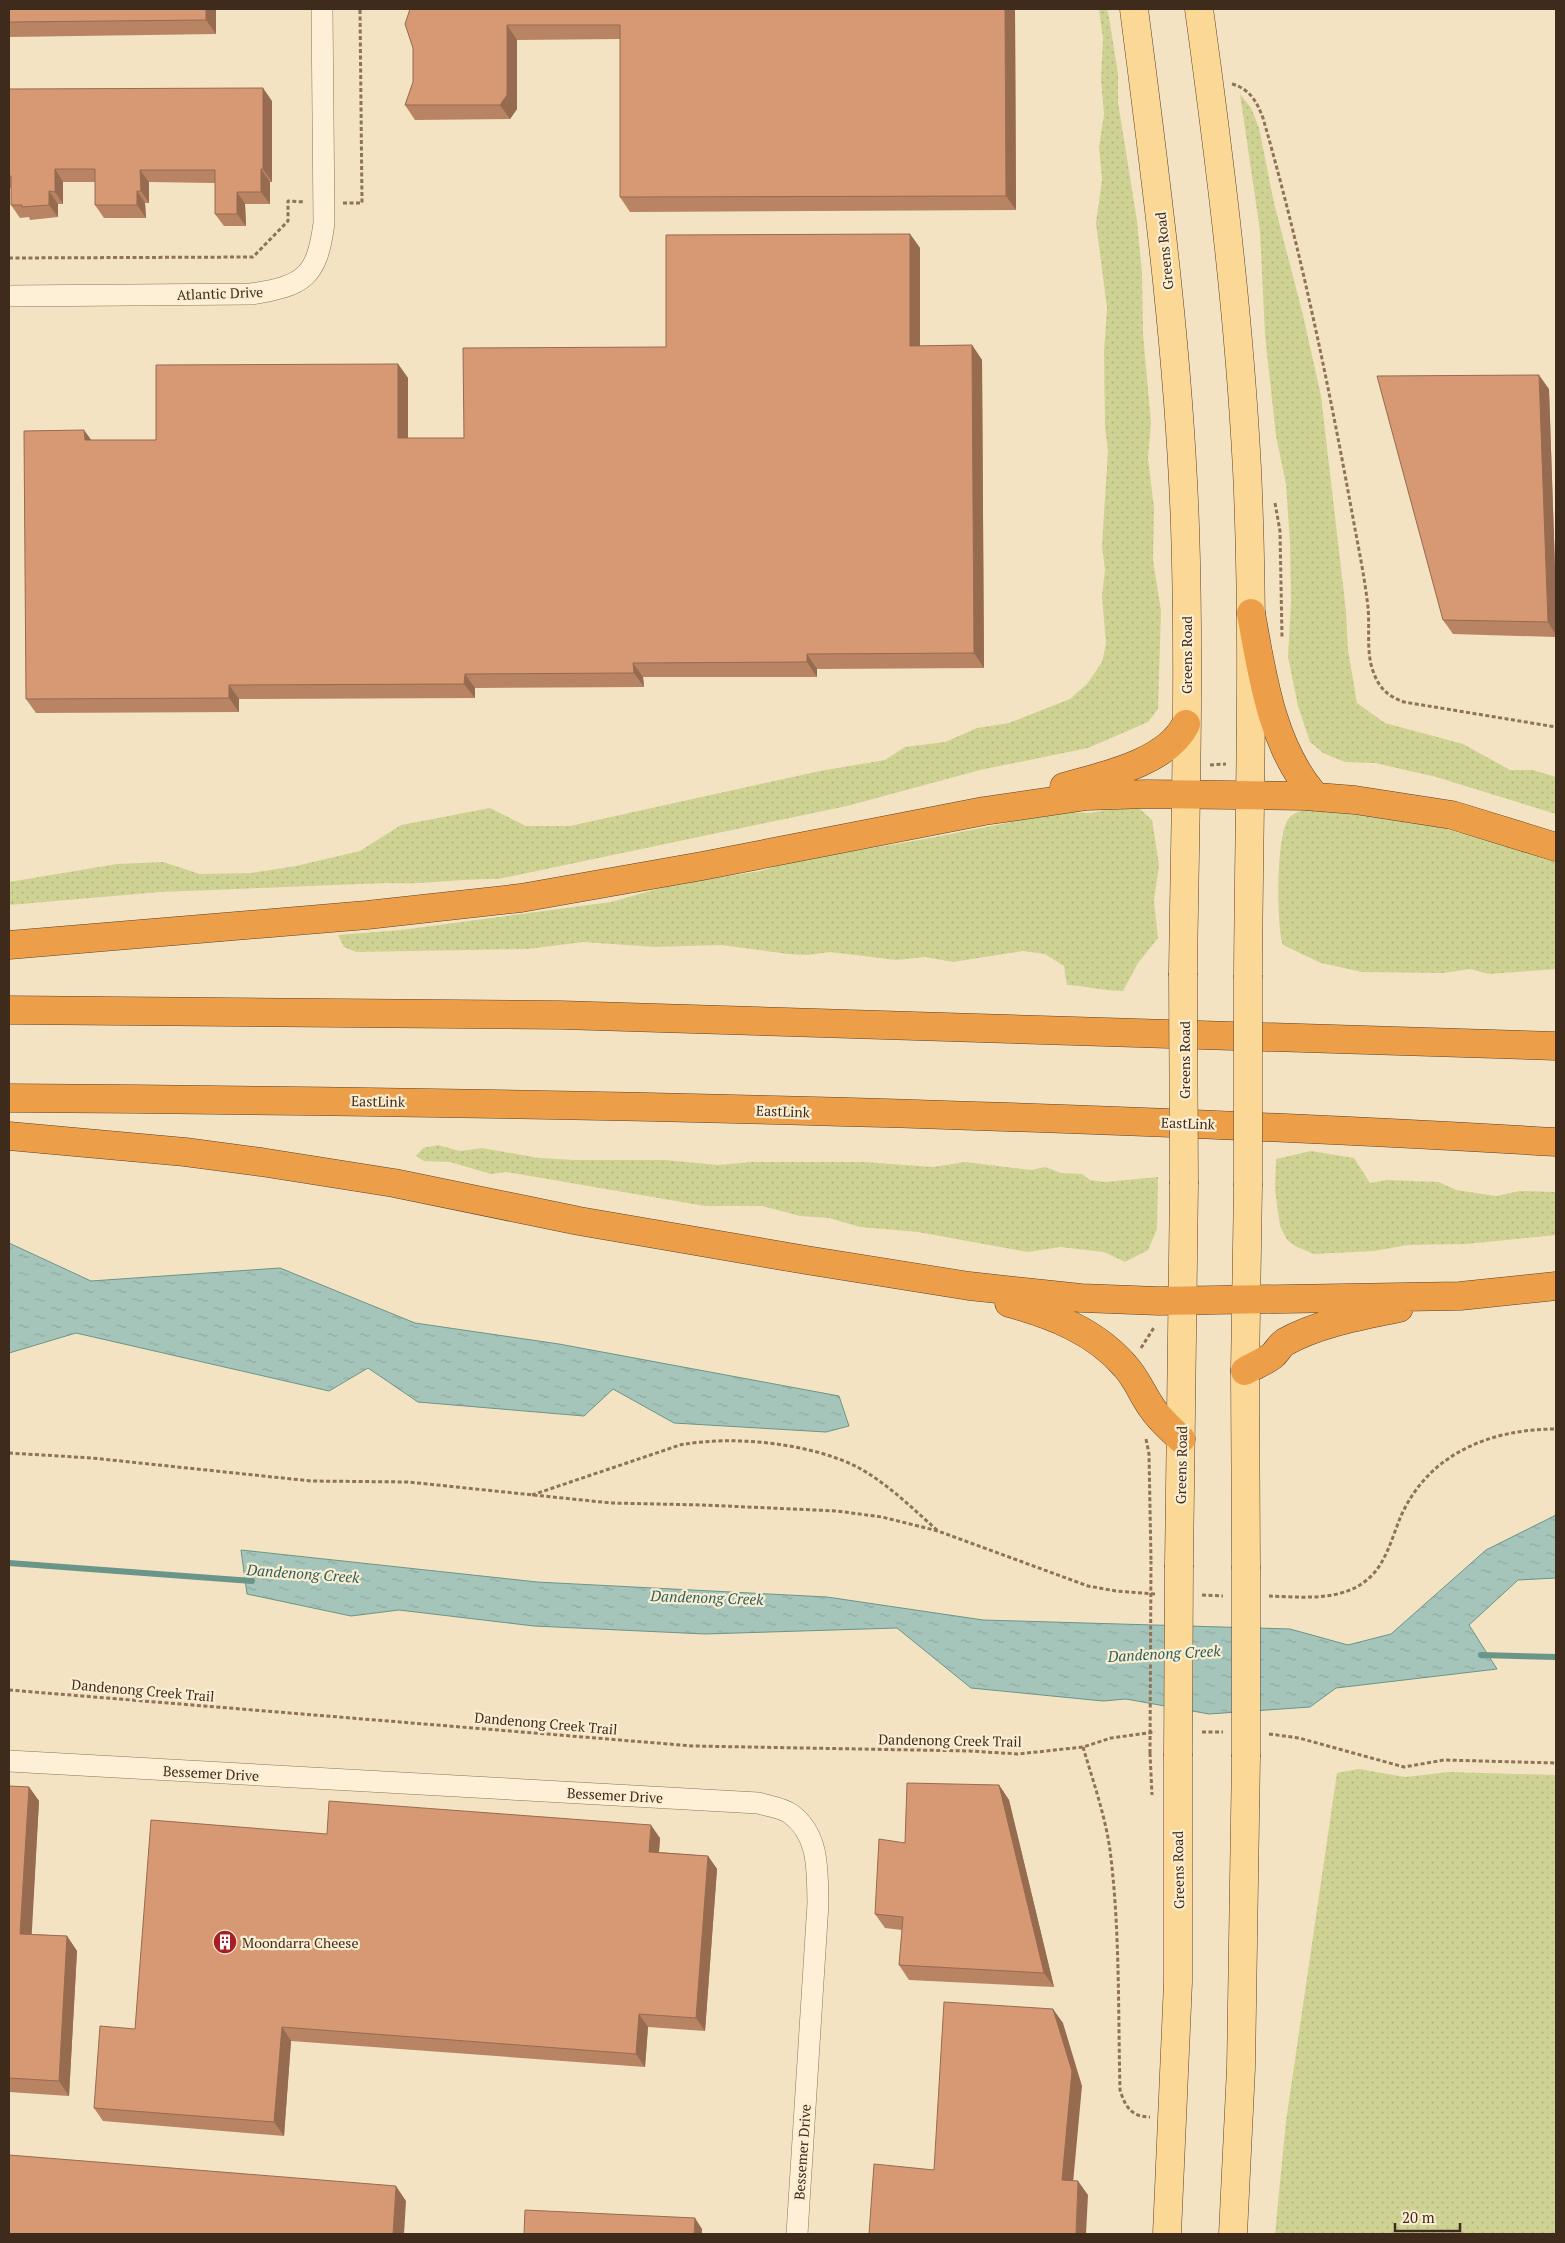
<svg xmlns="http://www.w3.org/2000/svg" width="1565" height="2243" font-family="'PT Serif',serif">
	<defs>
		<pattern id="grass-dots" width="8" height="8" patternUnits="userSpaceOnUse" patternTransform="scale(1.25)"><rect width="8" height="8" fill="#ced394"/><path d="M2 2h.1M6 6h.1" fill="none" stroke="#b2b57f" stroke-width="1.8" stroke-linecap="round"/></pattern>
		<pattern id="water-ripples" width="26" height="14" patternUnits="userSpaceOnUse" patternTransform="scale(1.25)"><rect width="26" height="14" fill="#a5c5bb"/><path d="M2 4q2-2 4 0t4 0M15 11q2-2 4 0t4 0" fill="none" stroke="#8fa9a0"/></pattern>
	</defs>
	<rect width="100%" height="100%" fill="#f3e3c2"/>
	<path fill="url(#grass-dots)" d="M1099,9H1107L1109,17L1118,74V102L1137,221L1142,273L1143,334L1151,423L1148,458L1154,508L1153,560L1161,611L1158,709L1148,722L1088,748L980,770L847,806L498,879C460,878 424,885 386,883L160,892L9,905V882L117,864L163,862L200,874L251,873L296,866L360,851L401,825L490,808L526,826H570L820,771L885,760L905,747L945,742L977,728L1009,723L1070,699L1087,684L1102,662L1106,644L1102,596L1105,570L1102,546L1108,450L1105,428L1104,351L1107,308L1096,223L1102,180L1099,147L1104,114L1101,79L1103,38Z
		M1240,94L1251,108L1259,128L1274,203L1303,315L1321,396L1346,611L1348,650L1357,703L1385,723L1463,744L1510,770H1533L1556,777V814L1436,777L1375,763L1345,762L1323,753L1310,742L1298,706L1288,657L1291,602L1290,542L1286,484L1276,436L1265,335L1260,231Z
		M1129,805L1140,809L1152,820L1159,865L1154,901L1158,938L1138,963L1123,991C1104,991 1086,986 1067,985L1064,966L1045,954L1023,951L953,962L925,957L896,960L830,952L808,955L788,954L721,945L655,947L583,942L528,949L356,952L344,947L338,935L401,930L611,902L675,884L761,871L789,862L925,839L1062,812L1091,813Z
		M1307,808L1407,815L1460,833H1483L1556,857V969L1489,974L1470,969L1443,973L1362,972L1321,963L1283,945C1276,925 1276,833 1289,818C1293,813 1301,811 1307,808Z
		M438,1145L460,1151L482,1148L539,1158L574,1160H666L718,1165L752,1162H864L933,1167L965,1162L1031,1170L1045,1167L1061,1173L1082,1174L1090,1180L1105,1182L1158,1177L1157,1229L1148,1250L1125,1262L1104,1252L1060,1247L1028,1252L918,1232L860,1227L829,1218L800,1216L762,1206H705L506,1172L491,1174L450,1162L424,1161L416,1156L423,1148Z
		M1311,1151L1354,1158L1370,1183L1387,1180L1439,1182L1456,1190L1496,1196L1520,1191L1556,1192V1235L1466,1244L1408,1245L1374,1251L1314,1254L1297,1247L1287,1240L1280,1226L1275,1190L1276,1159Z
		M1359,1769L1405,1777L1449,1772L1556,1775V2234H1275L1286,2121L1337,1773Z"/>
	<path fill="url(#water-ripples)" stroke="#6a9589" d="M9,1243L91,1281L280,1268L415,1323L559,1344L839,1396L849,1426L826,1432L674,1423L613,1389L584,1416L418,1402L368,1368L329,1391L76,1333L9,1353Z
		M1556,1515V1578L1518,1580L1469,1625L1497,1669L1336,1688L1310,1707L1209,1714L1126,1699L1103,1701L971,1688L897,1628L705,1634L534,1626L399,1610L351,1616L247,1594L241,1550L537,1582L827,1597L983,1620L1290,1629L1348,1645L1391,1634L1486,1550Z"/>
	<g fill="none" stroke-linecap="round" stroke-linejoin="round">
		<path stroke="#6a9589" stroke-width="6" d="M9,1563L252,1581
			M1481,1655L1556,1657"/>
		<g stroke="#907356" stroke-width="22">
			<path id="minor" d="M9,296L251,294C304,286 317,277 324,223L322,9
				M9,1761L758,1803C768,1806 783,1808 791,1814C820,1836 817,1871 818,1903L797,2234"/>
		</g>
		<g stroke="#5d412b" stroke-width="29">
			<path id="primary" d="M1134,9C1156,181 1179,353 1185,526C1190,675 1185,824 1183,973
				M1199,9C1220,162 1239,315 1247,469C1255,637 1249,807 1248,975
				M1179,1565L1184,1184
				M1246,1566L1245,1371L1248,1186
				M1167,2234L1178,1982V1756
				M1233,2234L1241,2068L1246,1757"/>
		</g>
		<g stroke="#5d412b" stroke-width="29">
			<path id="motorway" d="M1251,613C1262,675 1272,748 1316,797
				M1064,787C1102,776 1167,763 1186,724
				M9,945L367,915L521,898L702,866L984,811L1087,796L1147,794L1305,796L1355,800L1452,815L1556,847
				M9,1010L561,1015L1556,1046
				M9,1098C525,1102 1041,1112 1556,1142
				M9,1136L185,1152L261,1162L394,1183L579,1221L806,1260L969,1286L1081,1298L1159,1301L1460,1296L1556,1286
				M1009,1303C1052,1315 1095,1331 1125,1366C1137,1379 1142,1394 1152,1408C1159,1419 1171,1429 1181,1439
				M1245,1371C1253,1366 1264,1362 1272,1356C1277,1352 1279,1346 1285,1342C1319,1323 1361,1316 1399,1308"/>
		</g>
		<path stroke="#907356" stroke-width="3" stroke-dasharray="4 2.5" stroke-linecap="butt" d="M1232,84C1250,89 1257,102 1263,118C1302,254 1330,391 1355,529C1360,555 1365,581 1368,607C1370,628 1366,652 1373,671C1379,688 1387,696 1404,702L1556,727
			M343,203H362L360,9
			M9,258L253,257L288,221V201L305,202
			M1275,503L1280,531L1282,638
			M1210,765L1226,764
			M1141,1348L1155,1326
			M1146,1439L1149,1454L1151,1561
			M9,1453L92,1458L311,1481L408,1482L611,1503L703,1505L837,1511L882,1517L938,1531L1088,1586L1116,1591L1156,1594
			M532,1495L680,1445C732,1435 812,1443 859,1468C888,1484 912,1508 937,1530
			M1202,1595L1223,1596
			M1269,1596C1301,1597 1342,1602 1368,1579C1386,1564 1392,1537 1401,1516C1429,1453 1491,1429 1556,1429
			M9,1690L693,1746L970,1751L1018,1754L1083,1747L1111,1738L1155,1732
			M1202,1732H1223
			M1269,1734L1299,1738L1404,1767L1444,1760L1556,1763
			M1083,1747C1093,1781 1105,1815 1110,1850C1120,1929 1118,2010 1120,2090C1125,2106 1131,2117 1150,2117
			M1150,1753L1152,1795"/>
		<use href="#minor" stroke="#fdf0d6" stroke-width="21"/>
		<use href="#primary" stroke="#fbd895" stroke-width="28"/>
		<use href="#motorway" stroke="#ec9f48" stroke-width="28"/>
		<g stroke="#5d412b" stroke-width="29" stroke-linecap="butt">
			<path id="primary-bridge" d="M1183,973L1184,1184
				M1248,975V1186
				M1178,1756L1179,1565
				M1246,1757V1566"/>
		</g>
		<path stroke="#907356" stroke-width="3" stroke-dasharray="4 2.5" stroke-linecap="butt" d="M1150,1753L1151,1561"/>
		<use href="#primary-bridge" stroke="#fbd895" stroke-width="28"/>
	</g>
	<path fill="#b88463" d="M9,9H216V34L9,37Z
		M410,9H1015L1016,210L630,212L620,197V39L517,40V109L510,119L415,120L405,105L413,82V48Z
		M9,89L272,101V182H270V204H245L246,226H224L215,214V183L149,182V203H145L146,218H104L95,205V182H63V204H58V217L30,220L29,217L20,218L11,205V188H9Z
		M910,234L920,248V346L972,345L982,360L984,668L817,669V677H643L644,687L475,688V698L239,699V712L36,713L26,699L91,440H156L398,364L408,378V438H464L666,347Z
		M1549,389L1556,598V637L1453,634L1443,620Z
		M999,1785L1009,1800L1054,1987L909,1980L899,1965L902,1930L885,1928L875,1914L905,1843Z
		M9,1786L29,1787L39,1801L31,1934L67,1936L77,1951L69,2096L9,2092Z
		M327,1834L660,1838L659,1852L708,1856L717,1869L705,2031L648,2027L645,2067L291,2041L284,2136L103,2121L94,2108L135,2029Z"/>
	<path fill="#966b50" d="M206,9H216V34L206,20Z
		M1005,9H1015L1016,210L1006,196Z
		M507,25L517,40V109L510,119L500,105Z
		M263,88L272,101V182L263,169Z
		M55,169L63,182V204L55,192Z
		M261,169L270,182V204L261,192Z
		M140,170L149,182V203L141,191Z
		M49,191L58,204V217L49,205Z
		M137,191L145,203L146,218L137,205Z
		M237,192L245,204L246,226L237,214Z
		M910,234L920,248V360L910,346Z
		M972,345L982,360L984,668L974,653Z
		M398,364L408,378V453L398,438Z
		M1539,375L1549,389L1556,598V635L1548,622Z
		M84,430L95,445L85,440Z
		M807,654L817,669V677L807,662Z
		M633,663L643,677L644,687L634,673Z
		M465,674L475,688V698L464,684Z
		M229,685L239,699V712L229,698Z
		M999,1785L1009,1800L1054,1987L1044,1973Z
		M29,1787L39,1801L31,1948L20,1934Z
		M651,1825L660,1838L658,1865L649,1852Z
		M708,1856L717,1869L705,2031L696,2018Z
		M67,1936L77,1951L69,2096L59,2081Z
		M1053,2009L1063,2023L1082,2086L1072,2194L1062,2180Z
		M639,2014L648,2027L645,2067L636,2054Z
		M282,2027L291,2041L284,2136L274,2122Z
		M1078,2181L1088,2195L1086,2234H1076Z
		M396,2186L406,2201L404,2234H393Z
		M695,2218L702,2229V2234H694Z"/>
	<path fill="#d69973" stroke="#966b50" d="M9,9H206V20L9,22Z
		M410,9H1005L1006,196L620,197V25H507V95L500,105H405L413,82V48L405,24Z
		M263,88V169H261V192H237V214H215V170H140L141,191H137V205H95V169H55V192L49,191V205L22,207V205H11V176H9V89Z
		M910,234V346L972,345L974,653L807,654V662L633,663L634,673L465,674L464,684L229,685V698L26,699L24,431L84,430L85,440H156V365L398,364V438H464L463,348L666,347V235Z
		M1539,375L1548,622L1443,620L1377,376Z
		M907,1783L999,1785L1044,1973L899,1965L903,1917L875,1914L879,1839L905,1843Z
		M9,1786L29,1787L20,1934L67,1936L59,2081L9,2078Z
		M329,1801L651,1825L649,1852L708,1856L696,2018L639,2014L636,2054L282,2027L274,2122L94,2108L100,2026L135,2029L151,1820L327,1834Z
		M944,2002L1053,2009L1072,2071L1062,2180L1078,2181L1076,2234H869L874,2164L934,2170Z
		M9,2155L396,2186L393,2234H9Z
		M525,2210L695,2218L694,2234H524Z"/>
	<defs>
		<g id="building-disc" transform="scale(1.25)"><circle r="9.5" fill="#a61f24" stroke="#faedd2"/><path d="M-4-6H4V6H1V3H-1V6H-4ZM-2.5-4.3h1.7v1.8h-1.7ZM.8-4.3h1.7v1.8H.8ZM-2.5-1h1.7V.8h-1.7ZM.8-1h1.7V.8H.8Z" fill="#fff"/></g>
	</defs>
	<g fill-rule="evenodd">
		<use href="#building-disc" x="225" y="1942"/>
	</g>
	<g text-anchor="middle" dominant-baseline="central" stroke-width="4.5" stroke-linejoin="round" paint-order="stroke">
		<g font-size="14" fill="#3e2b1c" stroke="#faedd2">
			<text transform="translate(1164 251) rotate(-96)">Greens Road</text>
			<text transform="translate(220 293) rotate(-2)">Atlantic Drive</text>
			<text transform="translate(1186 655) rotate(-90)">Greens Road</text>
			<text transform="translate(1184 1060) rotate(-90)">Greens Road</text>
			<text transform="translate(378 1101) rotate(1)">EastLink</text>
			<text transform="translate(783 1111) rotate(2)">EastLink</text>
			<text transform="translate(1188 1123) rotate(2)">EastLink</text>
			<text transform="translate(1181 1465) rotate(-89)">Greens Road</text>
			<text transform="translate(143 1690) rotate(5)">Dandenong Creek Trail</text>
			<text transform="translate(546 1723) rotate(5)">Dandenong Creek Trail</text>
			<text transform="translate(950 1740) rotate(1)">Dandenong Creek Trail</text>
			<text transform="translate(211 1773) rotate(3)">Bessemer Drive</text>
			<text transform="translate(615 1795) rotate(3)">Bessemer Drive</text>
			<text transform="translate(1178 1870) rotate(-91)">Greens Road</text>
			<text transform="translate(802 2152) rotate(-86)">Bessemer Drive</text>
		</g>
		<g font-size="14" fill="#3e2b1c" stroke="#faedd2" text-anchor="start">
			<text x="242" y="1942">Moondarra Cheese</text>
		</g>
		<g font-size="15" font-style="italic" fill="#2a5f5a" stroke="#faedd2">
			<text transform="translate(303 1573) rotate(4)">Dandenong Creek</text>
			<text transform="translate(707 1597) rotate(2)">Dandenong Creek</text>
			<text transform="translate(1164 1653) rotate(-3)">Dandenong Creek</text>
		</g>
	</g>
	<rect width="1565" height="2243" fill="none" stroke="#3e2b1c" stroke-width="20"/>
	<path d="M1395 2223v8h65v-8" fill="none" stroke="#3e2b1c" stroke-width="2.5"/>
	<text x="1402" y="2223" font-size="15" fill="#3e2b1c" stroke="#faedd2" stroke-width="4" paint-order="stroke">20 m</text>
</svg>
